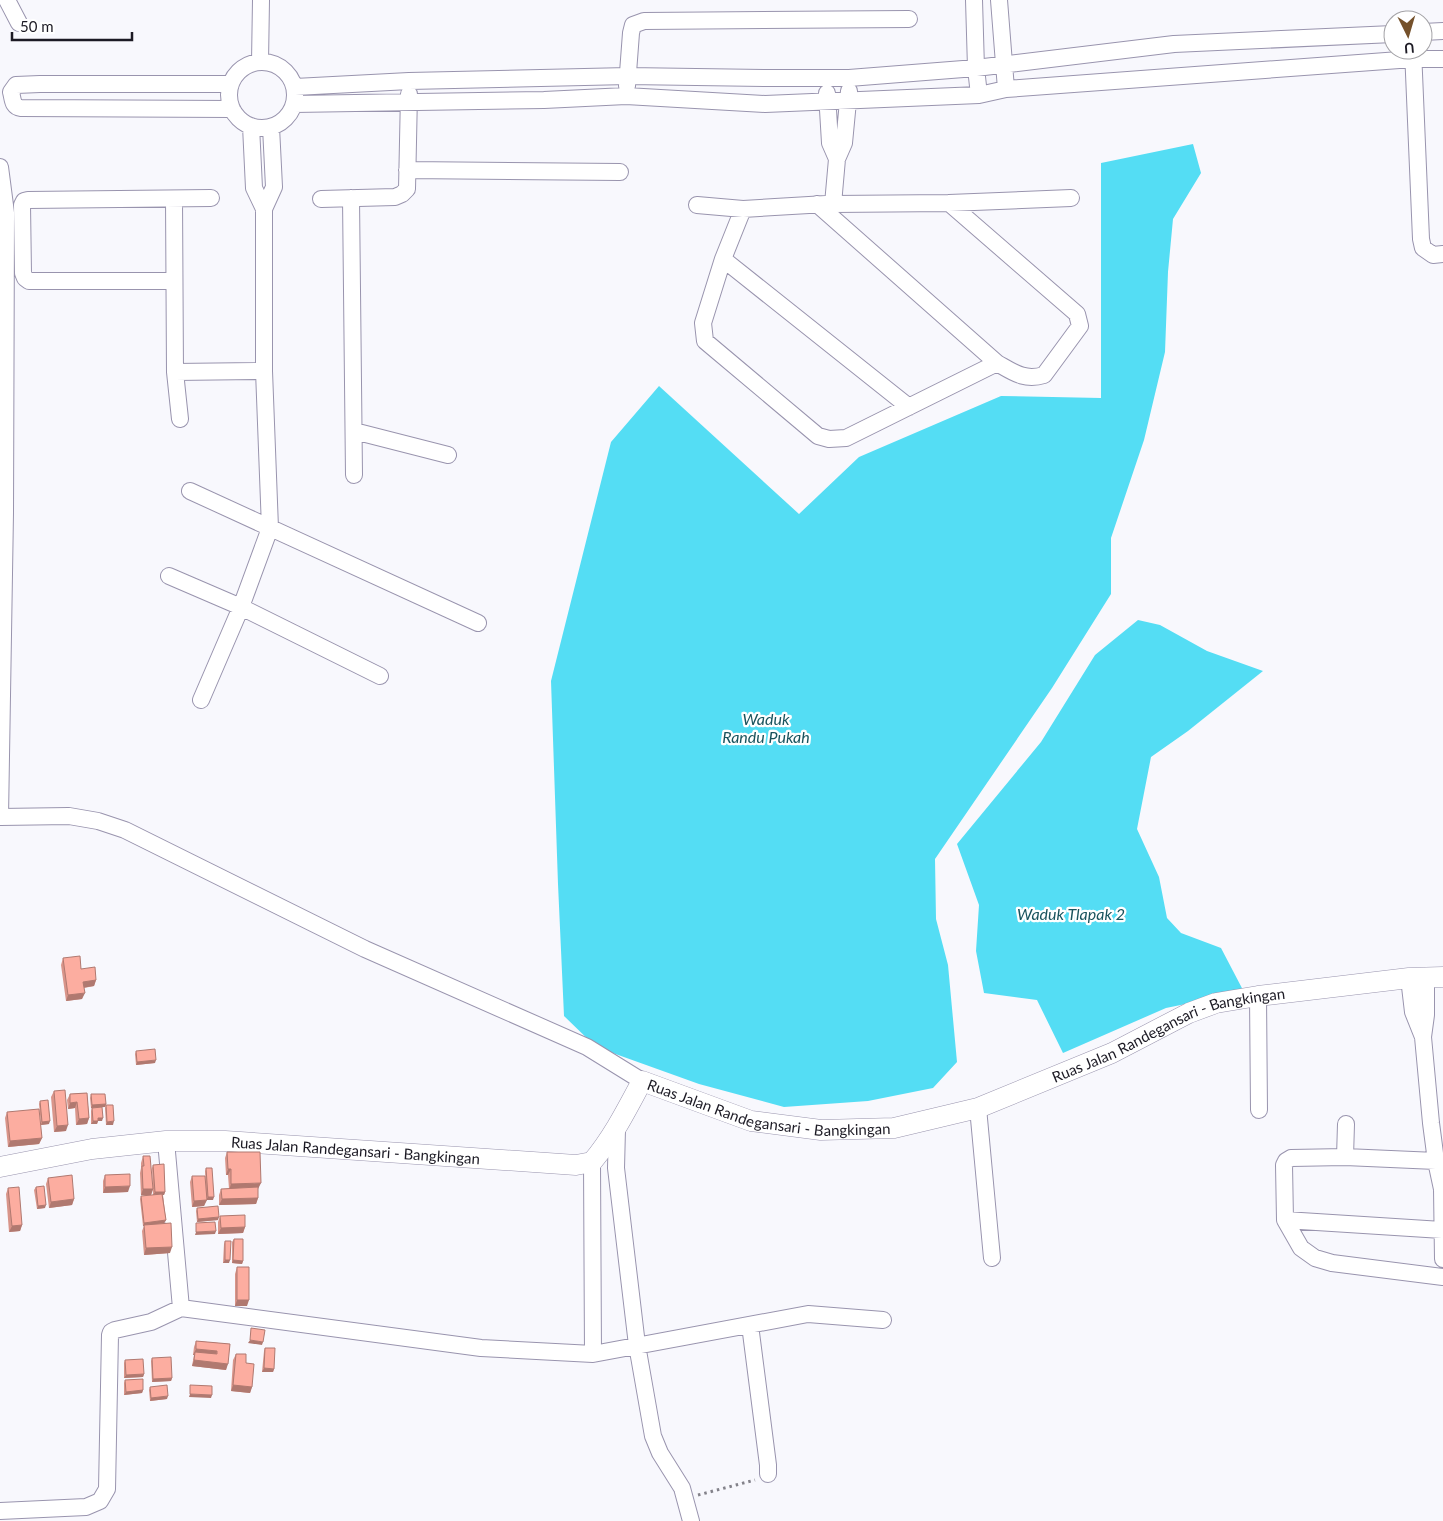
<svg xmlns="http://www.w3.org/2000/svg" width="1443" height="1521" font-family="Lato,sans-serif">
	<rect width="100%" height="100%" fill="#f8f8fd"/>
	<path fill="#54ddf4" d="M1193,144L1201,173L1173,219L1168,272L1165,352L1144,440L1111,538V594L1052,688L935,859L936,919L948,965L957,1062L933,1088L868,1101L784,1107L699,1084L596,1047L564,1016L558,884L551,681L611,442L659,386L799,514L859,457L1001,396L1101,398V163Z
		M1138,620L1160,625L1207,651L1263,671L1188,731L1151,757L1137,829L1159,877L1167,918L1181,933L1221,948L1244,992L1166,1008L1063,1053L1037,1000L984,993L976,951L979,905L957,844L1041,742L1095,655Z"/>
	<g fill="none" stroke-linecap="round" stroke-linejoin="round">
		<g stroke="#9994ae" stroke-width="18">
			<path id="minor" d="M7,0L19,23
				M974,0L976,68L979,95
				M999,0L1006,89
				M1423,32L1443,31
				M1413,50L1421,239L1423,248L1433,255L1443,254
				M260,62L261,0
				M229 95a33 33 0 1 1 66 0a33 33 0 1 1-66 0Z
				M231,84H40L16,85L11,92C13,99 12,107 21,108L232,109
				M627,86L631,33L633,25L644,21L909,19
				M295,87L409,81L628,76L769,78H849L976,68L1174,44L1393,34
				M849,91L844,143L837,159L833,204L949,203L1071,198
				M827,93L830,143L837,159
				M294,104L544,100L626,96L765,104L979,95L1006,89L1413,59H1443
				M0,167L6,213L5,513L0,817
				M407,170L620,172
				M351,198L354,475
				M174,199L175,372L180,419
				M321,199L395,197L402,194L407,189L409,94
				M817,204L997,363C1013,372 1024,381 1044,375L1080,326L1077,314L949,203
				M697,205L743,209L826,204
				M264,209L274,187L271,127
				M743,209L723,259L703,323L705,341L818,436L829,439L846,438L997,363
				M723,259L909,407
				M174,281H29L25,278L23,273L22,205L24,201L28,200L211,198
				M175,372L264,371
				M354,431L448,455
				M190,491L478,623
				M169,576L241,607L380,676
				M201,700L241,607L270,528L264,371V209L254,188L251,126
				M0,817L69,816L98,821L125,830L365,949L587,1047L642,1081
				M1409,978L1413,1012L1423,1037
				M1426,978V1015L1423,1037L1431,1123L1436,1161L1442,1189L1443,1259
				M1258,996L1259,1110
				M978,1108L992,1258
				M617,1129L616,1168L637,1345L653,1436L660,1453L682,1488L691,1521
				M166,1141L181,1308
				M1345,1157L1346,1124
				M1436,1161L1345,1157L1291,1158L1286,1161L1284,1165L1285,1220L1301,1248L1315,1258L1332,1263L1443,1277
				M592,1162L593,1354
				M1285,1220L1442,1230
				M750,1325L768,1465V1474
				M0,1511L86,1507L100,1501L107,1489L110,1335L111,1332L115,1330L151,1322L181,1308L481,1348L593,1354L808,1314L883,1320"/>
		</g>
		<g stroke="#9994ae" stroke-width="21">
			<g id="major">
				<path id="s1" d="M0,1167L92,1149L166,1141H225L576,1165L592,1162C613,1137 627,1109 642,1081L751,1121L821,1130L894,1128L978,1108L1112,1053L1189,1013L1216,1003L1258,996L1409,978L1443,977"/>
			</g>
		</g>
		<path stroke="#83828a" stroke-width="3" stroke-dasharray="2.5 4" stroke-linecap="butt" d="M698,1495L755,1480"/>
		<use href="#minor" stroke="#fff" stroke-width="16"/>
		<use href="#major" stroke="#fff" stroke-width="20"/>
	</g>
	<path fill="#d9958a" d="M63,958L81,969L96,980L94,986L84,988L82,999L66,1001L61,965Z
		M136,1051L155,1063L136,1065L135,1054Z
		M54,1091L66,1131L54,1132L51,1097Z
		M87,1093L89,1118L87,1124L76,1125L75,1108L68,1109L67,1100L70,1094Z
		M91,1094L106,1104L105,1107H102V1121H98L97,1124H91V1111L92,1108H91L90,1098Z
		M40,1101L49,1124L41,1125L39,1104Z
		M106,1105L113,1125H106L105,1108Z
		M7,1112L42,1138L39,1144L8,1147L5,1118Z
		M227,1152L258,1189V1198L256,1204L219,1205V1195L221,1189H229L228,1175H226L225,1158Z
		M143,1156L153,1189L151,1195H153L152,1168L153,1165L165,1192L164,1195H163L166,1220L164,1223L170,1253L144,1255L142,1231L144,1226H143L140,1199L141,1196L150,1195H141L140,1173L141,1168V1163Z
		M206,1168L213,1200H206L204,1206L192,1207L190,1182L192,1176L206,1196L205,1171Z
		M105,1175L128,1192L103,1193V1181Z
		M48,1178L74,1199L72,1205L49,1208L46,1184Z
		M36,1187L45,1208L37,1209L34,1190Z
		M8,1188L22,1225L20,1231L9,1232L6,1194Z
		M197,1208L218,1220L197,1222L196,1211Z
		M220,1216L245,1227L243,1233L218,1234V1222Z
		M234,1239L243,1261L242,1264L232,1263V1242Z
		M225,1241L229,1263H223L224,1244Z
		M237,1267L247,1306H235V1274Z
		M196,1341L230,1344L226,1370L192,1366L194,1355H193L194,1347Z
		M265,1348L274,1369L273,1372H262L264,1351Z
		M236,1354L246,1363L252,1387L250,1393L231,1391L233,1360Z
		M152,1358L172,1378L171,1381L152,1382L151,1361Z
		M125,1360L144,1374L143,1377L124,1378V1363Z
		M125,1380L143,1390L142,1393L124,1395V1383Z
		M150,1387L167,1399L150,1401L149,1390Z"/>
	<path fill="#b07970" d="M96,980L94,986L81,988L83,982Z
		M85,993L82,999L66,1001L68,995Z
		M156,1060L155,1063L136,1065L137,1062Z
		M77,1102L75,1108L68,1109L70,1103Z
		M106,1104L105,1107L91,1108L92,1105Z
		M89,1118L87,1124L76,1125L79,1119Z
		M98,1118H103L102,1121H97Z
		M50,1121L49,1124L41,1125L42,1122Z
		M93,1121H98L97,1124H91Z
		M114,1121L113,1125H106L107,1122Z
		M68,1125L66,1131L54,1132L57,1126Z
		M42,1138L39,1144L8,1147L10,1141Z
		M228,1169H231L228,1175H226Z
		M261,1183L258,1189L229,1190L231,1184Z
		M130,1186L128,1192L103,1193L105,1187Z
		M143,1189H153L151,1195H141Z
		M155,1192H165L164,1195H153Z
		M208,1197H214L213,1200H206Z
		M258,1198L256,1204L219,1205L222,1199Z
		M74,1199L72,1205L49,1208L51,1202Z
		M207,1200L204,1206L192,1207L194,1201Z
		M46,1205L45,1208L37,1209L38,1206Z
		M219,1217L218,1220L197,1222L198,1219Z
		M166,1220L164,1223L143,1226L144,1223Z
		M22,1225L20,1231L9,1232L12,1226Z
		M245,1227L243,1233L218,1234L221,1228Z
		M216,1231L215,1234L195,1235L196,1232Z
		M172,1247L170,1253L144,1255L146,1248Z
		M225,1260H230L229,1263H223Z
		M233,1260L243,1261L242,1264L232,1263Z
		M237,1300H249L247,1306H235Z
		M250,1340L263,1342L262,1345L248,1343Z
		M196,1349L217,1351L215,1357L195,1352L194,1355H193Z
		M194,1360L228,1364L226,1370L192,1366Z
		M264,1368L274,1369L273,1372H262Z
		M144,1374L143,1377L124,1378L126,1375Z
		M172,1378L171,1381L152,1382L153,1379Z
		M233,1385L252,1387L250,1393L231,1391Z
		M143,1390L142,1393L124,1395L126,1392Z
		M190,1394L212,1395L211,1398L189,1397Z
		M168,1396L167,1399L150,1401L151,1398Z"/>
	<path fill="#fcada0" stroke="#b07970" d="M80,956L81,969L95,967L96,980L83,982L85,993L68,995L63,958Z
		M155,1049L156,1060L137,1062L136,1051Z
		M65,1090L68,1125L57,1126L54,1091Z
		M87,1093L89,1118L79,1119L77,1102L70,1103V1094Z
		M91,1094H105L106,1104L92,1105Z
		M48,1100L50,1121L42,1122L40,1101Z
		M106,1105H113L114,1121L107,1122Z
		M102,1107L103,1118H98V1121H93L92,1108Z
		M39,1109L42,1138L10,1141L7,1112Z
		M227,1152H260L261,1183L231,1184V1169H228Z
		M143,1156H150L153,1189H143L142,1166H144Z
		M164,1164L165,1192H155L153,1165Z
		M206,1168H212L214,1197H208Z
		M130,1174V1186L105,1187V1175Z
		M72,1175L74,1199L51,1202L48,1178Z
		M192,1176H205L207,1200L194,1201Z
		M44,1186L46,1205L38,1206L36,1187Z
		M19,1187L22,1225L12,1226L8,1188Z
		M258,1187V1198L222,1199L221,1189Z
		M162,1194L166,1220L144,1223L141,1196Z
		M218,1206L219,1217L198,1219L197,1208Z
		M245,1215V1227L221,1228L220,1216Z
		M215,1222L216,1231L196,1232V1223Z
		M171,1223L172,1247L146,1248L144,1225Z
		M234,1239H243V1261L233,1260Z
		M225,1241H231L230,1260H225Z
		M237,1267H249V1300H237Z
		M251,1328L265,1330L263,1342L250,1340Z
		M196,1341L230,1344L228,1364L194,1360L195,1352L217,1354V1351L196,1349Z
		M265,1348H275L274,1369L264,1368Z
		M236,1354H246V1363L254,1364L252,1387L233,1385Z
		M171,1357L172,1378L153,1379L152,1358Z
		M143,1359L144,1374L126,1375L125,1360Z
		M143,1379V1390L126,1392L125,1380Z
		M167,1385L168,1396L151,1398L150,1387Z
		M190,1385L212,1386V1395L190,1394Z"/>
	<g text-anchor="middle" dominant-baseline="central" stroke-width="4.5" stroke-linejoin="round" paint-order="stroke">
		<g font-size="15" fill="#1c1a24" stroke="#fff">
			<text stroke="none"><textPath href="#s1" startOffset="1242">Ruas Jalan Randegansari - Bangkingan</textPath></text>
			<text stroke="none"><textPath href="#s1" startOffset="822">Ruas Jalan Randegansari - Bangkingan</textPath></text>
			<text stroke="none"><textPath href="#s1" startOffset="358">Ruas Jalan Randegansari - Bangkingan</textPath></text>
		</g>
		<g font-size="16" font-style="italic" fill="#19535d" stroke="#fff">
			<text x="766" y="718">Waduk<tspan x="766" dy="18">Randu Pukah</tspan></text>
			<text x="1071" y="913">Waduk Tlapak 2</text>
		</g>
	</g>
	<g transform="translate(1408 35) rotate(175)"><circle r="24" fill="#ffffff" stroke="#a4a3a7"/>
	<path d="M0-4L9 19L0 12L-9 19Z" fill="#75512b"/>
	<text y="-8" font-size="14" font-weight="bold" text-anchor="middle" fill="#1c1a24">U</text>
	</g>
	<path d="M12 32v8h120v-8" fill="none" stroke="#1c1a24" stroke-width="2.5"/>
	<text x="20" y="32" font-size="15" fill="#1c1a24" stroke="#ffffff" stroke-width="4" paint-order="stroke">50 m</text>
</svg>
